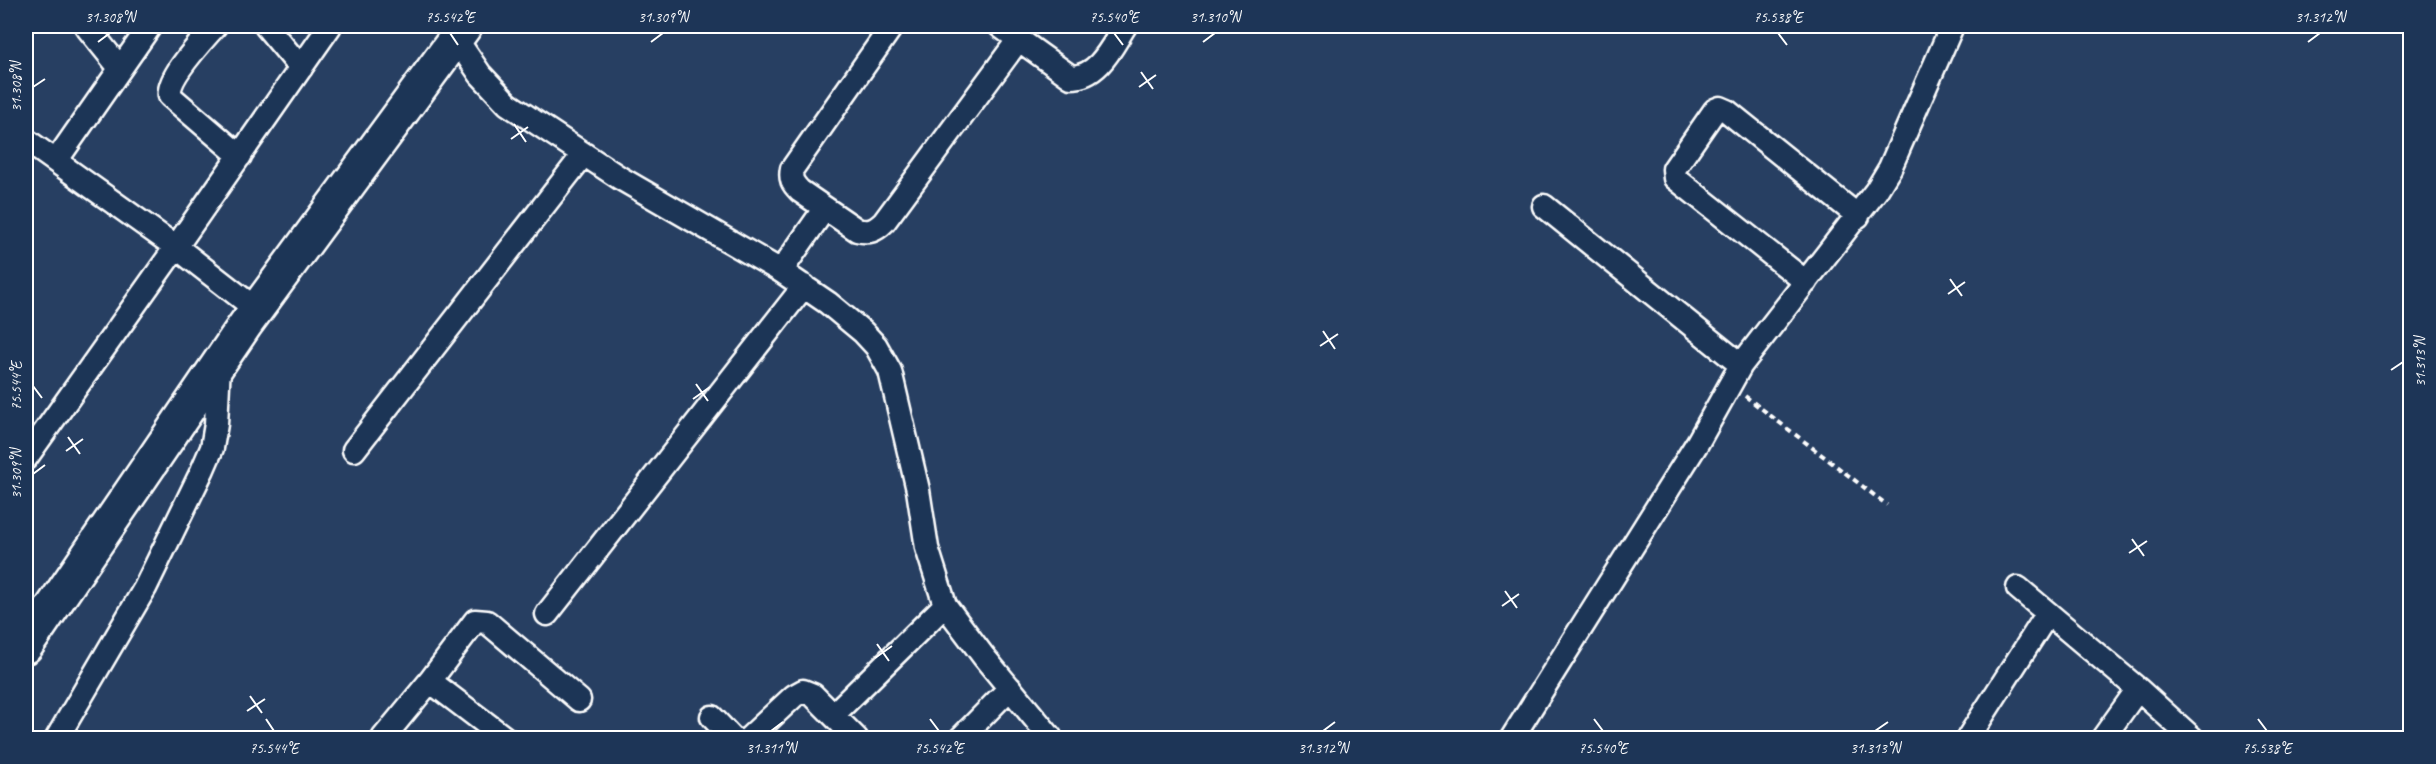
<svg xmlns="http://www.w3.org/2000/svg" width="2436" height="764" font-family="Caveat,sans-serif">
	<rect width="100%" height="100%" fill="#273f62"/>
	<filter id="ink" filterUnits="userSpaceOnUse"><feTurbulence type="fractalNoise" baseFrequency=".0167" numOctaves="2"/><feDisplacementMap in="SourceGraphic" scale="12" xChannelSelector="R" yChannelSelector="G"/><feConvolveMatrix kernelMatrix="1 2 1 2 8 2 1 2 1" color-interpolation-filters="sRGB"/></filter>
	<g filter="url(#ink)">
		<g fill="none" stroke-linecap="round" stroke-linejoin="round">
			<g stroke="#fff" stroke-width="27">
				<path id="street" d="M86,26L120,68
					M215,26C203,40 166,78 170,96L240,156
					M266,26L301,68
					M892,26L792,169C790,179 792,183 800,191L857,230C869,233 875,231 884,222L1019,39
					M1000,26L1071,77C1099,77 1112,46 1125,26
					M448,27L480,74L508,104L620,178L781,271L828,303L863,332L876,346L890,371L918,490L927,548L945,605L984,657L1051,738
					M26,140L176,247L257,310
					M56,161L150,26
					M1544,206L1741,365
					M781,271L825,208
					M1806,282L1675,178L1674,169L1715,110L1720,108L1727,111L1858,216
					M354,450L584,154
					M26,458L176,247L330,26
					M2018,588L2138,689L2192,738
					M547,614L804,286
					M430,681L505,738
					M833,715L945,605
					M712,717L732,738
					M57,738L145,588L202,471L212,448L216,424L219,365
					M383,738L430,681L475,621L487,622L579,700
					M749,738L794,696L803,691L813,695L856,738
					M961,738L1010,688
					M1512,738L1698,442L1741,365L1876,191L1890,168L1952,26
					M1968,738L2048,613
					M2103,738L2138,689"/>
			</g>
			<g stroke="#fff" stroke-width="38">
				<path id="secondary" d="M26,646L245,325L465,26"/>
			</g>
			<path stroke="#fff" stroke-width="4" stroke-dasharray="6 4.5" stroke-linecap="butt" d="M1745,396L1887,505"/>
			<use href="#street" stroke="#1d3557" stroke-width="22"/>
			<use href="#secondary" stroke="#1d3557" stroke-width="33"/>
		</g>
	</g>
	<path fill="none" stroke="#fff" stroke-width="2" d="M450,33L458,45M1114,33L1123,45M1778,33L1787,45M98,42L110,33M651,42L663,33M1203,42L1215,33M2308,42L2320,33M1141,72L1153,89M33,87L45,79M1139,87L1156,75M514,124L526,142M511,139L528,127M1950,279L1962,296M1948,294L1965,282M1323,331L1335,349M1320,346L1338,334M2391,370L2403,362M696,384L708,401M33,386L42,398M693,399L710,387M68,437L80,454M66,451L83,439M33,474L45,465M2132,539L2144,556M2129,553L2147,541M1505,591L1517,608M1502,606L1519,594M877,644L889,661M875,658L892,646M250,696L262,713M247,711L265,699M266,719L274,731M930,719L939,731M1594,719L1603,731M2258,719L2267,731M771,731L783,722M1323,731L1335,722M1875,731L1888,722"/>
	<rect width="2436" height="764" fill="none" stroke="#1d3557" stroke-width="66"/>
	<rect x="33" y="33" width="2370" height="698" fill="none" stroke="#fff" stroke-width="2"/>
	<g font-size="15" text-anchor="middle" fill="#fff">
		<text x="110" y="22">31.308°N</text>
		<text x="450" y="22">75.542°E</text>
		<text x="663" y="22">31.309°N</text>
		<text x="1114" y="22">75.540°E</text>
		<text x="1215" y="22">31.310°N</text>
		<text x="1778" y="22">75.538°E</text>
		<text x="2320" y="22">31.312°N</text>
		<text transform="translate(16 87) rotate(-90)" y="5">31.308°N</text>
		<text transform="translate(2420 362) rotate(-90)" y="5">31.313°N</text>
		<text transform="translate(16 386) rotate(-90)" y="5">75.544°E</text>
		<text transform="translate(16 474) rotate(-90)" y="5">31.309°N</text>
		<text x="274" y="753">75.544°E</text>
		<text x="771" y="753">31.311°N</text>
		<text x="939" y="753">75.542°E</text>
		<text x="1323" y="753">31.312°N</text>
		<text x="1603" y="753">75.540°E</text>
		<text x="1875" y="753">31.313°N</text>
		<text x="2267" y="753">75.538°E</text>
	</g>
</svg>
